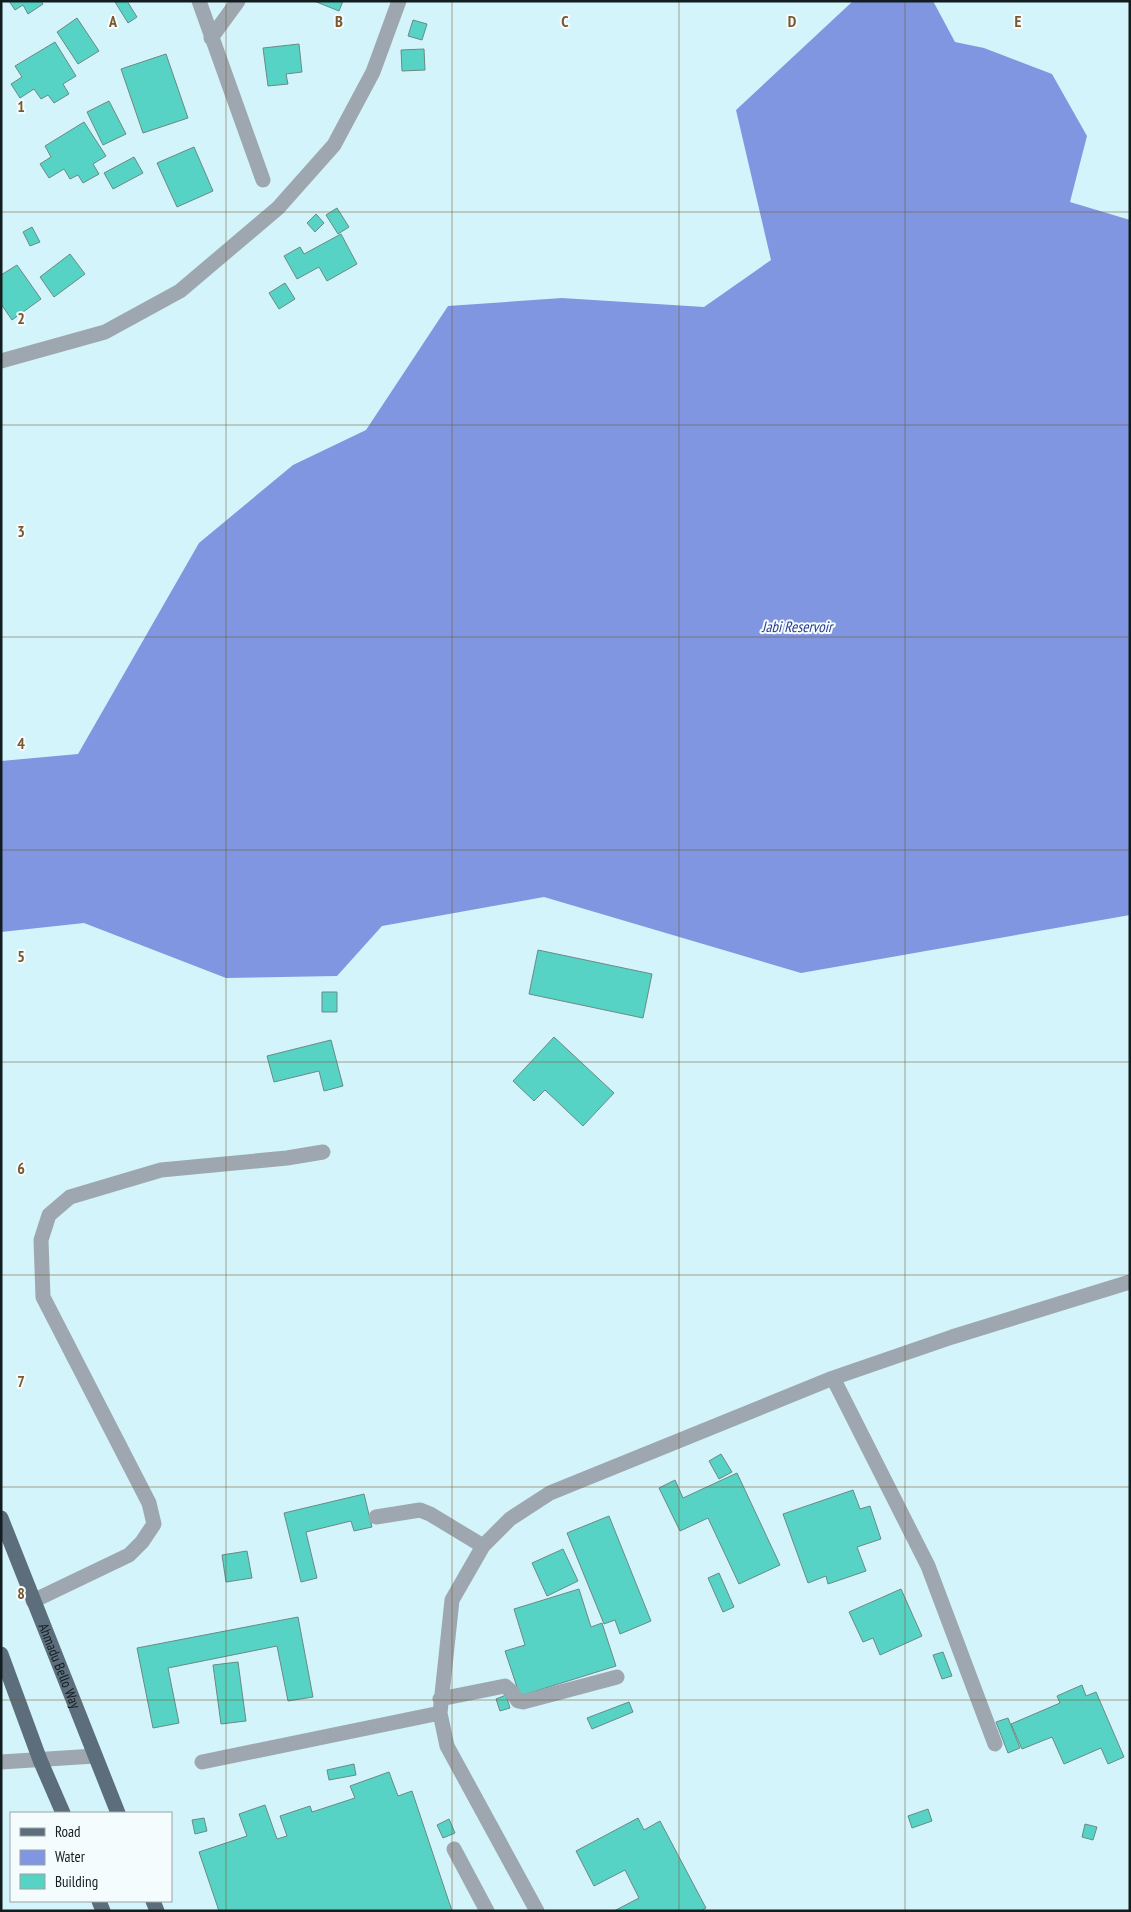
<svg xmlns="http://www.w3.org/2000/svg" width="1131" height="1912" font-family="'PT Sans Narrow',sans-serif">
	<rect width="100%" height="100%" fill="#d4f4fb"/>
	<path fill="#8196e1" d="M853,1H933L955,42L984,48L1052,74L1087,136L1070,202L1130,220V915L801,973L544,897L382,926L337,976L226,978L84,923L1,932V761L78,754L199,543L293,465L366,430L448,306L562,298L704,307L771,260L736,110Z"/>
	<path fill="#56d3c4" stroke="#6b8a85" d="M9,1H41L43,4L28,14L23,5L15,10Z
		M127,1L137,17L128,23L115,2Z
		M314,1H343L339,11Z
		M77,18L99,51L78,64L57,32Z
		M413,20L427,24L422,40L408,36Z
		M55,42L76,76L63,84L69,94L54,103L48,95L41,99L34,89L20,98L11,84L22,77L15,66Z
		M299,44L302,72L286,74L288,84L268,86L263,48Z
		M424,49L425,70L402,71L401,50Z
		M166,54L188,118L143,133L121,69Z
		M109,101L126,134L103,145L87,112Z
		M84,122L106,156L93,164L99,174L83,183L78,175L70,179L64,169L49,178L40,164L51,157L45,146Z
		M194,147L213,191L177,207L157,163Z
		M134,157L143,173L113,189L104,173Z
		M337,208L349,227L338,234L326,215Z
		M316,214L324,223L315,232L307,223Z
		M32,227L40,242L30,246L23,232Z
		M341,234L357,264L327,281L319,267L297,279L284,256L300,247L304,254Z
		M70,254L85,274L54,297L40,277Z
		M17,265L41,299L12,320L1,304V275Z
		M285,283L295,299L279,309L269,293Z
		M538,950L652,974L643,1018L529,994Z
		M322,992H337V1012H322Z
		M554,1037L614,1093L583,1126L545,1090L534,1101L513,1081Z
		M331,1040L343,1086L324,1091L319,1071L274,1082L267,1056Z
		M721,1454L732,1472L719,1479L709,1461Z
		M737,1473L780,1565L739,1584L708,1518L680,1531L659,1488L675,1480L683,1498Z
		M853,1490L860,1509L870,1506L881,1539L857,1547L866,1571L828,1584L826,1576L808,1583L783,1514Z
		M364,1494L372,1527L354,1531L351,1521L306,1532L317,1578L301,1582L284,1513Z
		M609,1516L651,1621L620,1634L615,1620L604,1624L567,1533Z
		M563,1549L578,1581L547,1596L532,1563Z
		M247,1551L252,1578L226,1582L222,1555Z
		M719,1573L734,1607L723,1612L708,1578Z
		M579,1589L591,1627L602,1623L616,1666L520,1696L505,1651L525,1645L514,1609Z
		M901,1589L922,1636L880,1655L873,1638L863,1642L849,1612Z
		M298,1617L313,1697L288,1701L277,1646L168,1668L179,1723L153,1728L137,1648Z
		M943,1652L952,1676L942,1679L933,1655Z
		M238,1662L246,1721L221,1724L213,1665Z
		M1082,1685L1086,1696L1096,1692L1124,1757L1108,1764L1101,1748L1064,1764L1052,1737L1022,1749L1011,1724L1060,1703L1057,1696Z
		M506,1695L510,1708L500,1711L496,1699Z
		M629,1702L633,1712L592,1729L587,1718Z
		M1008,1718L1020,1748L1008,1753L996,1722Z
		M354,1764L356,1775L329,1780L327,1770Z
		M389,1772L398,1796L412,1791L452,1911H219L199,1852L247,1836L239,1814L265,1805L277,1839L287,1836L280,1816L310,1806L312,1812L355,1798L350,1786Z
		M928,1809L932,1821L912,1828L908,1816Z
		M204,1818L207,1831L195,1834L192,1820Z
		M638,1818L644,1830L660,1821L706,1908L701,1911H614L639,1898L625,1870L594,1886L576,1851Z
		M449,1819L455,1833L443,1838L437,1825Z
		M1085,1824L1097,1827L1093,1840L1082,1837Z"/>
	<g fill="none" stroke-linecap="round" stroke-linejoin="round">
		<path stroke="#9ea7af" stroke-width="15" d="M199,1L263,180
			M211,38L238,1
			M1,361L105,332L180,291L278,208L334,145L373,72L399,1
			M833,1378L928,1566L995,1744
			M376,1517L420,1510L430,1514L483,1546
			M33,1601L129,1555L142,1542L154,1524L149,1503L43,1297L41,1240L49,1215L70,1197L161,1170L287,1158L323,1152
			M440,1699L505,1686L512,1692L518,1701L523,1702L617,1677
			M1,1762L95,1756
			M202,1762L440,1713
			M454,1849L487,1911
			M537,1911L447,1746L440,1713L452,1600L483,1546L510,1519L550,1493L833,1378L952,1337L1130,1282"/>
		<g stroke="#5c6d7b" stroke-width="15">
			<path id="s1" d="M1,1518L118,1813"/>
			<path d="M1,1654L40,1760L63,1813"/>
			<path d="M99,1901L103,1911"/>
			<path d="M153,1901L157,1911"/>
		</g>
	</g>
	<path fill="none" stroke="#7a572f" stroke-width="1" stroke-opacity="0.55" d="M226,1V1911M452,1V1911M679,1V1911M905,1V1911M1,212H1130M1,425H1130M1,637H1130M1,850H1130M1,1062H1130M1,1275H1130M1,1487H1130M1,1700H1130"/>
	<g text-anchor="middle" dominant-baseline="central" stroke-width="4" stroke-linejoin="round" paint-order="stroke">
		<g font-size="14" fill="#121d20" stroke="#f5fcfd">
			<text stroke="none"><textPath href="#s1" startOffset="159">Ahmadu Bello Way</textPath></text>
		</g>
		<g font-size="15" font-style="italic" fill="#2c3a91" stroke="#f5fcfd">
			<text x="797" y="626">Jabi Reservoir</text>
		</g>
	</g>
	<g font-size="16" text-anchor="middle" font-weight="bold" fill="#7a572f" stroke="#f5fcfd" stroke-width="4" stroke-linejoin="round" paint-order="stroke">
		<text x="113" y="27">A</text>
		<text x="339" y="27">B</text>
		<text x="565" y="27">C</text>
		<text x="792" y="27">D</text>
		<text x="1018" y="27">E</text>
		<text x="21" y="112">1</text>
		<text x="21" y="324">2</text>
		<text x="21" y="537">3</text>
		<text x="21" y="749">4</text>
		<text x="21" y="962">5</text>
		<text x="21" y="1174">6</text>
		<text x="21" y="1387">7</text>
		<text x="21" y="1599">8</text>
	</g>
	<rect width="1131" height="1912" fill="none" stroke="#121d20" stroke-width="5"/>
	<rect x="10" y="1812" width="162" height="90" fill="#f5fcfd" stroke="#9aa3a5"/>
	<rect x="20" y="1828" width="25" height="8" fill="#5c6d7b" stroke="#9aa3a5"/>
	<text x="55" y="1837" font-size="15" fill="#121d20">Road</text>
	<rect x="20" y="1850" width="25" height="15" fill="#8196e1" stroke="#9aa3a5"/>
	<text x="55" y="1862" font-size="15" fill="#121d20">Water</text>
	<rect x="20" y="1874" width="25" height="15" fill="#56d3c4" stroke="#9aa3a5"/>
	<text x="55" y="1887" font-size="15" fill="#121d20">Building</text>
</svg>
